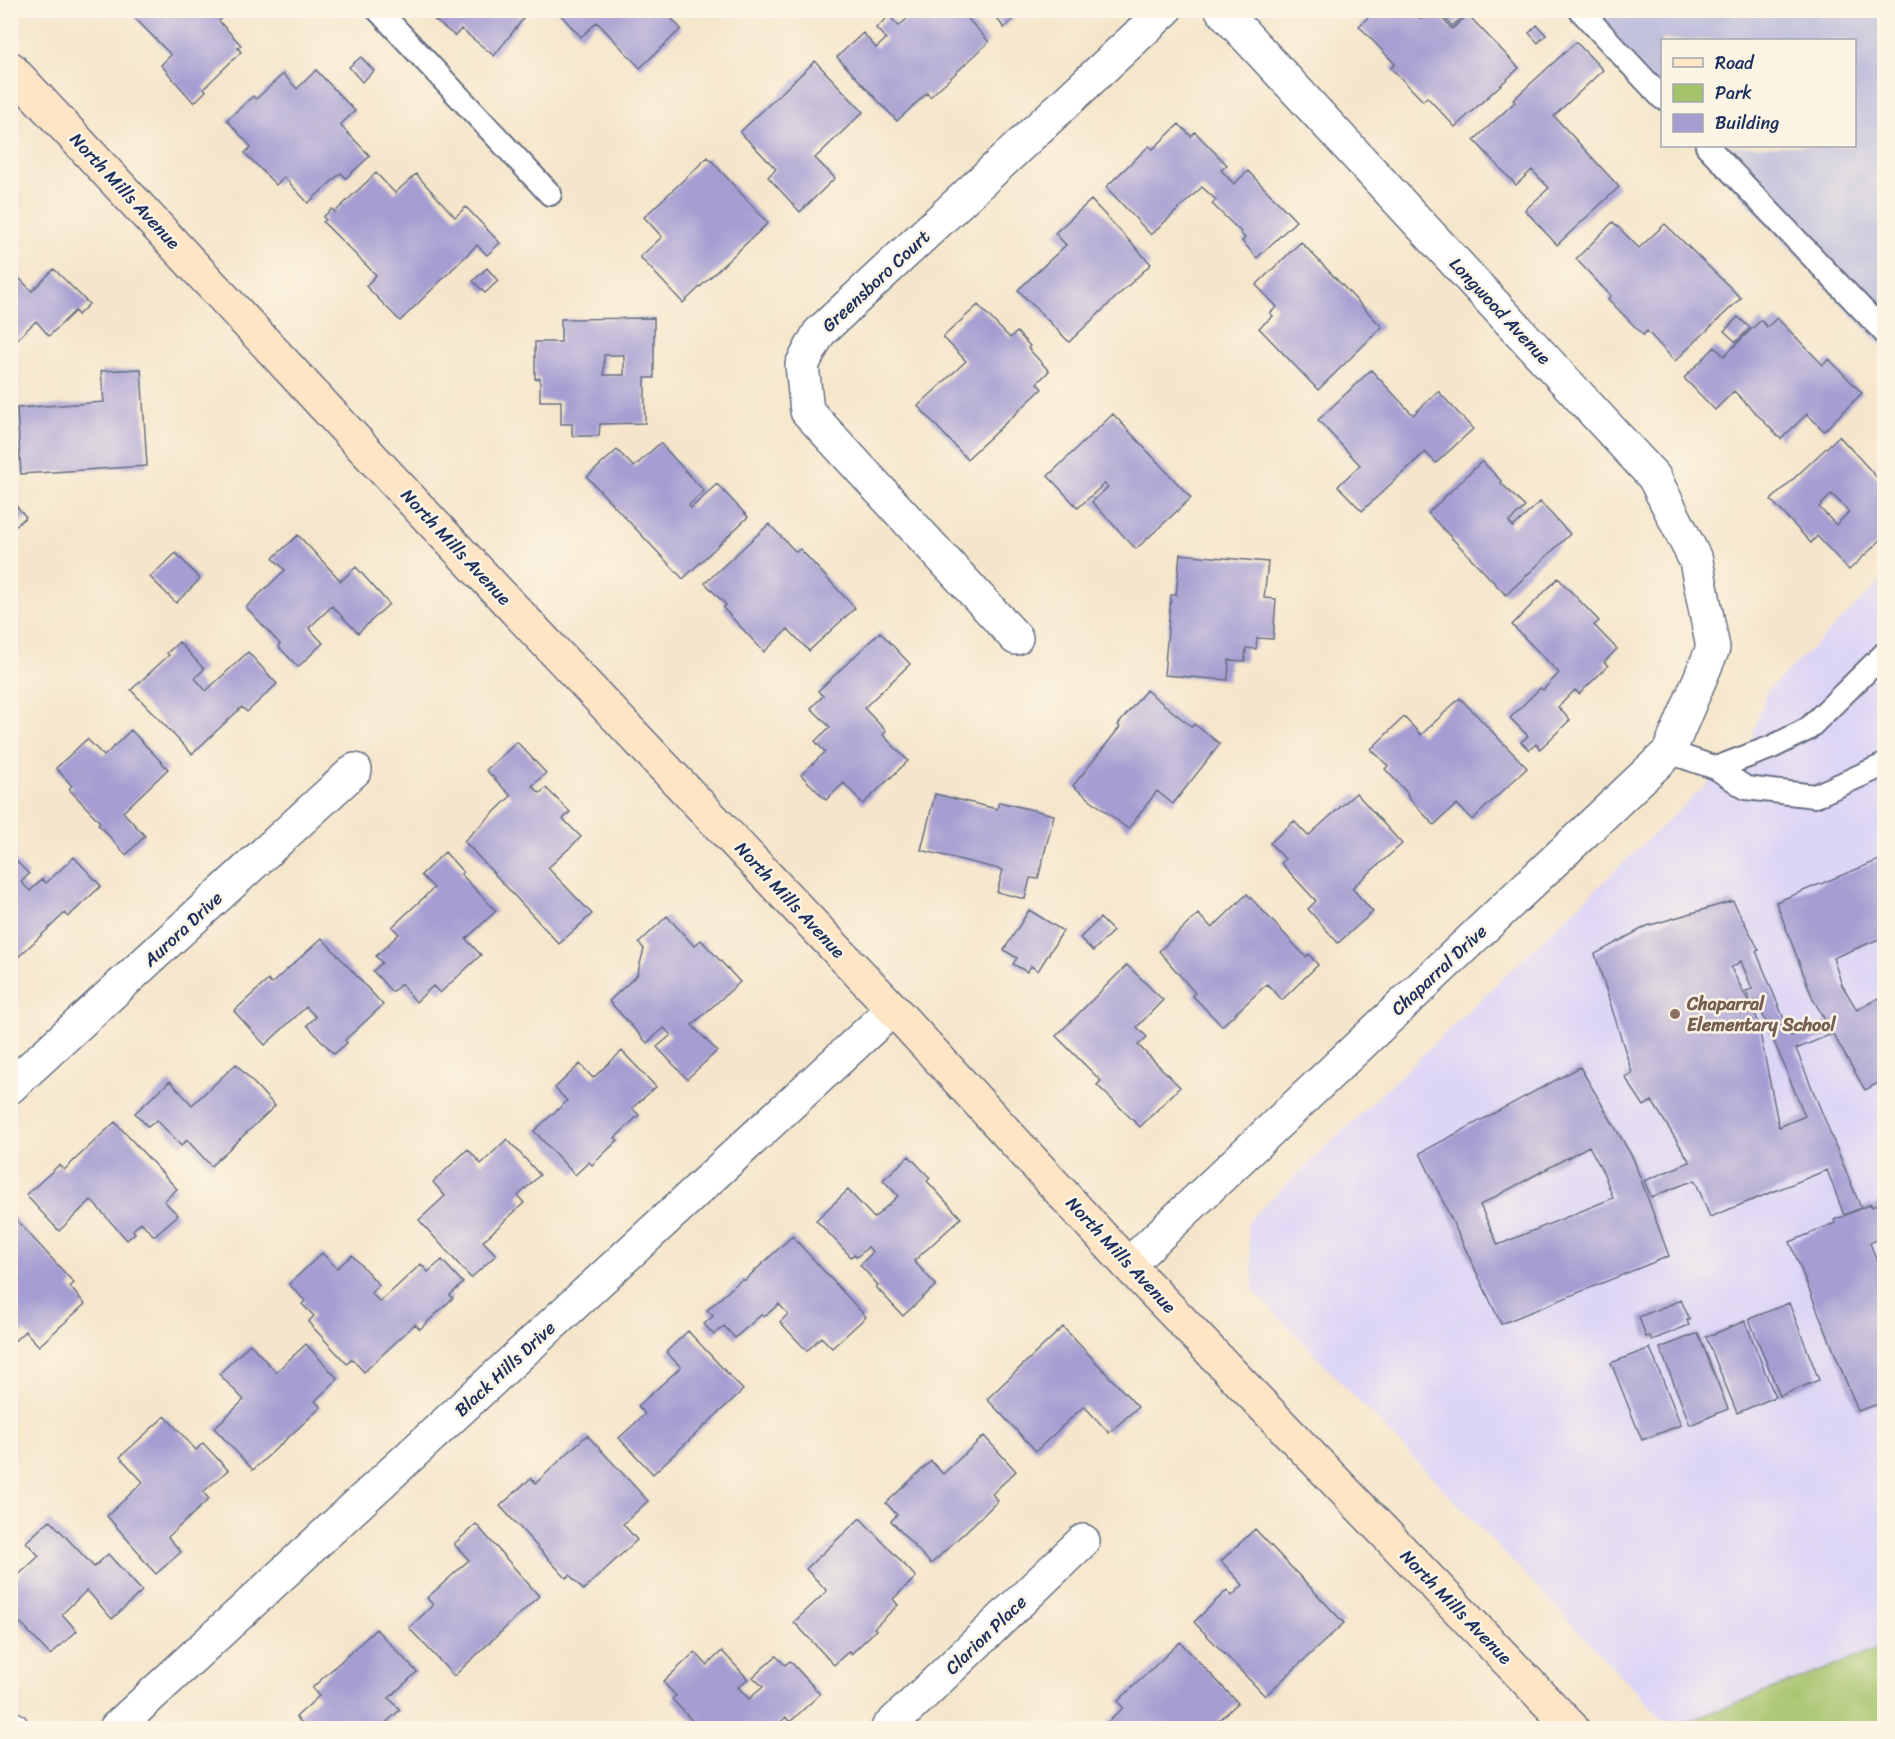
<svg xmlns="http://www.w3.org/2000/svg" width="1895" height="1739" font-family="Sriracha,sans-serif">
	<rect width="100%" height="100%" fill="#fcf5e5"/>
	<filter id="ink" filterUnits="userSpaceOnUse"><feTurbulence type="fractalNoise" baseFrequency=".0167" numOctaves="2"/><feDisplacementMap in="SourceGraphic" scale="12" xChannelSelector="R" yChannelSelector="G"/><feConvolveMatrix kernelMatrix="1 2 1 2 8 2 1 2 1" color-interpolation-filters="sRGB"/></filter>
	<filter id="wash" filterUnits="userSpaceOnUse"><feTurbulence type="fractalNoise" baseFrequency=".008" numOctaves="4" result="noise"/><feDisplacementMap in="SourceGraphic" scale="24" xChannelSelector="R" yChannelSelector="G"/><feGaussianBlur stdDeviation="1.35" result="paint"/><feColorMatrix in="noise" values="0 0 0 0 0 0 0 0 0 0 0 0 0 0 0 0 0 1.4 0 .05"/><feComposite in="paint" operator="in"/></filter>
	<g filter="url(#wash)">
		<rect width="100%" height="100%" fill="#f5e6cb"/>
		<path fill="#ddd5f6" d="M1884,579V1647L1671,1728L1254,1291L1247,1222L1683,806L1749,747L1766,692Z"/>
		<path fill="#c2c1dc" d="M1568,11H1884V349L1694,146H1854V40H1662V112Z"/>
		<path fill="#a4c36b" stroke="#607964" stroke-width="1.5" d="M1884,1647V1728H1671Z"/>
		<g id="blocks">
			<path fill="#a69ed2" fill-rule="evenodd" d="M127,10H231L219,21L241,45L238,48L241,52L204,88L206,91L194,103L161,65L171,55Z
				M422,10H513L523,19L494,56L461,29L455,36Z
				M556,10H664L681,29L640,68L597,22L581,37Z
				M916,10L923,15L928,10H960L989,42L930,97L927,93L897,121L837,57L863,33L876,48L886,39L876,28L889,16L899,26Z
				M991,10H1022L1004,28Z
				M1376,10H1413L1421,19L1429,10H1435L1452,29L1468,15L1519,68L1455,127L1427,97L1423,101L1391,68L1395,64L1359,26Z
				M1438,10H1462L1465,15L1452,26Z
				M1537,25L1546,35L1538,43L1529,33Z
				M1576,42L1603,70L1554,116L1619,187L1557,245L1525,210L1549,188L1532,170L1516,185L1474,140L1515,102L1513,100Z
				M361,57L374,71L362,82L349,67Z
				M815,61L863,112L815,158L835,178L800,212L768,177L776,169L740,132Z
				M316,70L355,111L340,125L370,156L346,178L341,173L308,203L284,177L276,185L245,153L251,147L227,120L253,96L256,99L283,74L297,89Z
				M1179,124L1191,136L1195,132L1227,165L1221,170L1234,184L1248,171L1296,221L1257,258L1242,241L1245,238L1240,233L1241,232L1212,204L1216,200L1202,187L1151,235L1106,187L1149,146L1153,149Z
				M708,157L768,223L683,303L640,257L662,237L644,217Z
				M376,173L395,193L416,174L455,217L466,207L500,243L487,255L477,245L400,321L366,286L376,275L323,222L326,220L323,217L332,209L335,212Z
				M1091,200L1151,264L1069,342L1018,290L1066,245L1055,233Z
				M1613,222L1639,248L1665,224L1741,298L1675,361L1647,331L1643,335L1608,299L1611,296L1576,259Z
				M1301,242L1382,327L1318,390L1259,328L1273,316L1270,313L1277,307L1256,285Z
				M487,268L498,281L485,293L473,281Z
				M10,269L32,291L54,269L89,304L78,315L75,311L49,336L36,321L10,346Z
				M978,305L1010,338L1017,332L1030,346L1028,348L1049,371L1037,383L1042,389L967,459L918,406L966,361L943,337Z
				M1738,317L1750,328L1736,342L1724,331Z
				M654,318V378H645V423L600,424L599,436H572V424H561V401H540V378L535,379V342H561V319ZM604,355H624V375H604Z
				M1777,318L1823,365L1829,359L1862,393L1824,431L1807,414L1781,439L1734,391L1715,410L1684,378L1715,347L1724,356L1761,320L1767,327Z
				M141,369L147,466L21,474L17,408L104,402L101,371Z
				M1371,370L1413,415L1438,391L1473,429L1436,463L1425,452L1362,511L1338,486L1360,465L1318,420Z
				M1113,414L1191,498L1136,549L1092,502L1108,487L1104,484L1078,508L1048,476Z
				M1839,436L1884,485V537L1849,570L1817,536L1811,543L1771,500ZM1832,494L1849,512L1836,525L1819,507Z
				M660,443L704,491L689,505L691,508L717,484L748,517L683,579L587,477L617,450L634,467Z
				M1482,461L1502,482L1501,483L1525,507L1509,522L1513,527L1540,502L1570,534L1506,595L1428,513Z
				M10,499L26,517L10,531Z
				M769,524L796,552L800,549L855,608L809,651L788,629L764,652L723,608L726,605L705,583Z
				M298,535L341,581L356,567L389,604L358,633L332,606L309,628L323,643L298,667L278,646L280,644L246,607L285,570L273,558Z
				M176,553L200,579L176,603L150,577Z
				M1180,554L1268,562L1264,598L1276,599L1273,639L1257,638L1256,649L1246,648L1245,661L1229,660L1228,680L1164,675L1171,595H1176Z
				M1558,578L1599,621L1594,625L1617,649L1604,662L1608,666L1579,694L1575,690L1558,707L1570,720L1540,749L1536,744L1529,750L1521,742L1528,736L1510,718L1540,688L1543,690L1559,673L1512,625Z
				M880,632L910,664L864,708L886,731L883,735L908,761L863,804L844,783L826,800L801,775L825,752L815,741L830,727L811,708L823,696L818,691Z
				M179,642L204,669L195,678L206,691L248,652L277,684L247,712L242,707L192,754L131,690L169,655L167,653Z
				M1146,690L1192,727L1194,724L1220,744L1173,804L1157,791L1128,829L1073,786L1120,727L1118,725Z
				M1460,698L1527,768L1472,820L1457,804L1434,825L1407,796L1408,794L1385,769L1388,766L1371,749L1404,717L1421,735Z
				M131,730L168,769L123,812L145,836L126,855L98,824L100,822L69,789L72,786L56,768L87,739L104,756Z
				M517,742L546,773L532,786L540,793L546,788L570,812L563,819L581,837L548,868L592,914L559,944L464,841L511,796L486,770Z
				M1356,793L1402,844L1352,888L1373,912L1338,943L1308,909L1316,901L1281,863L1285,859L1270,843L1294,821L1308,836Z
				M935,794L997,809L999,802L1054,815L1038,879L1030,878L1025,899L997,892L1003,870L921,850Z
				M445,852L463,872L461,874L496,911L466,939L481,955L440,993L433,986L416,1002L401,984L392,992L373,971L382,963L376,956L399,934L392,927L434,888L421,875Z
				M10,855L29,874L21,882L30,891L42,879L46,883L74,857L101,886L68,917L65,913L14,961L10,957Z
				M1884,858V937L1833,958L1842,985L1857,1010L1884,995V1080L1865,1090L1813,999L1776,902Z
				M1247,894L1306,957L1309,954L1318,965L1282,1000L1267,984L1222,1026L1192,995L1195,993L1159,951L1198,914L1212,928Z
				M1733,901L1759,950L1756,951L1791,1036L1826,1023L1832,1034L1796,1049L1861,1208L1844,1215L1827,1170L1710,1217L1695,1180L1651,1197L1644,1181L1690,1162L1652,1101L1644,1106L1625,1077L1632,1073L1595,954L1647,926ZM1741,961L1752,989L1746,991L1751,1003L1757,1001L1805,1116L1779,1127L1757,1018L1731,968Z
				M1029,910L1063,931L1038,971L1031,966L1027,972L1013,964L1017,958L1004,950Z
				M667,916L694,946L701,940L740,982L692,1025L717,1051L687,1079L657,1047L671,1035L664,1028L647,1043L609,1001L637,975L644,949L639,943Z
				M1100,918L1113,931L1093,951L1080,938Z
				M322,938L383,1005L345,1040L347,1043L334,1054L307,1025L316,1017L306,1007L265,1045L234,1011L268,980L271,984Z
				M1127,965L1163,1000L1137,1027L1147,1037L1138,1045L1180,1087L1140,1127L1097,1085L1101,1081L1056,1036Z
				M622,1051L656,1087L632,1108L639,1115L615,1138L618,1140L592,1165L589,1162L575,1175L534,1131L567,1101L555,1088L580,1064L593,1078Z
				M236,1064L275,1106L211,1166L187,1140L181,1146L157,1120L148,1127L135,1113L170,1081L192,1105Z
				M1580,1067L1633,1158L1669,1256L1501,1324L1420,1153ZM1589,1146L1604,1174L1613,1198L1498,1245L1480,1205Z
				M115,1122L177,1189L164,1201L178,1215L154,1236L141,1222L133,1230L135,1233L127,1240L91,1200L59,1231L26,1195L59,1165L64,1170Z
				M507,1139L540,1175L518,1196L524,1203L483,1241L496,1255L471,1278L419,1220L445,1196L433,1182L468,1149L481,1164Z
				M909,1156L930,1178L927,1181L961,1218L914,1261L936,1285L903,1316L876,1287L878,1285L860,1265L873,1252L868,1247L857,1257L854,1254L851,1257L816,1220L848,1190L874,1218L898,1196L883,1180Z
				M1884,1201V1236L1870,1243L1884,1280V1402L1858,1411L1790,1242L1835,1223L1834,1220L1871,1204L1872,1207Z
				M13,1216L74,1283L70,1287L85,1304L39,1346L25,1331L10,1345V1218Z
				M792,1236L866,1317L832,1348L821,1337L807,1351L780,1322L788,1314L779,1304L764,1317L761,1315L735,1338L724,1326L714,1335L704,1324L713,1316L707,1310L742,1279L744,1281Z
				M322,1253L337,1268L352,1255L379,1285L371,1293L380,1302L421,1264L428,1272L442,1260L463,1283L450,1295L453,1298L420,1329L415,1324L364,1372L352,1359L347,1364L308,1322L314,1316L302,1304L305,1301L289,1284Z
				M1681,1300L1690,1320H1687L1689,1325L1652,1340L1650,1336L1646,1337L1639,1317Z
				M1789,1303L1819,1380L1780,1396L1749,1319Z
				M1745,1321L1775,1397L1737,1413L1706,1337Z
				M1063,1327L1138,1407L1109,1433L1084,1406L1036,1451L987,1399Z
				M688,1331L743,1390L653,1474L619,1438L645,1414L638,1406L681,1367L666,1352Z
				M1698,1333L1728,1409L1690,1425L1660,1348Z
				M250,1344L276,1372L306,1344L338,1379L315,1401L321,1407L253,1470L214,1428L244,1400L219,1374Z
				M1650,1348L1681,1425L1642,1440L1611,1363Z
				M165,1416L196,1450L203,1443L228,1470L203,1492L209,1499L168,1537L181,1552L156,1574L140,1556L141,1555L107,1516L143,1482L120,1457Z
				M587,1435L648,1501L623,1524L637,1540L583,1590L570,1575L566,1578L500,1506L531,1478L536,1483Z
				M984,1436L1016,1471L992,1494L998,1501L931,1564L891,1521L897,1515L886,1503L931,1461L943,1474Z
				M860,1518L916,1577L893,1599L898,1605L874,1628L876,1630L851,1654L849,1651L834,1665L794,1622L827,1591L806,1569Z
				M50,1520L94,1567L108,1554L142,1591L112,1619L87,1590L62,1614L77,1631L50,1655L10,1612V1583L39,1556L26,1542Z
				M476,1524L539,1596L454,1676L409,1628L433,1605L427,1598L469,1560L454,1544Z
				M1255,1529L1344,1623L1265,1696L1194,1622L1227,1590L1232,1596L1243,1585L1221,1561Z
				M376,1629L417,1672L389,1698L400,1710L380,1728H307L296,1717L319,1696L312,1688Z
				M1180,1642L1238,1703L1211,1728H1102L1123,1708L1118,1701Z
				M722,1651L748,1679L738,1687L749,1699L763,1687L753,1677L776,1656L785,1665L790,1661L820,1694L790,1722L786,1717L774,1728H699L672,1699L676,1696L663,1682L695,1652L707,1665Z"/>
		</g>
	</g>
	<g filter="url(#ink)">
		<use href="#blocks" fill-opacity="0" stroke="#676f84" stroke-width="1.5"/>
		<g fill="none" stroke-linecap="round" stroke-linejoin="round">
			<g stroke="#676f84" stroke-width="26">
				<path id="lane" d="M378,10L550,194
					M1580,10L1662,98
					M1707,146L1884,332
					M1669,752L1716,768L1746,788L1815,796L1884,765
					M1716,768L1772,747L1808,729L1884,654"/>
			</g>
			<g stroke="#676f84" stroke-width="36">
				<path id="street" d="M1016,638L807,411L802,365L819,333L1165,10
					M10,1087L355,770
					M1128,1265L1669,752L1713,648L1696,561L1654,477L1222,10
					M10,1727L12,1728
					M116,1728L893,1009
					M888,1728L1083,1541"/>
			</g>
			<g stroke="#676f84" stroke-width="36">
				<path id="secondary" d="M10,68L432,522L893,1009L1128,1265L1572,1728"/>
			</g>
			<use href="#lane" stroke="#fff" stroke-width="22"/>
			<use href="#street" stroke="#fff" stroke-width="33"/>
			<use href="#secondary" stroke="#fde5c5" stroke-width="33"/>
		</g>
	</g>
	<circle fill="#8d6e63" stroke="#fcf5e5" stroke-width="2" cx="1675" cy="1014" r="6"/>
	<g text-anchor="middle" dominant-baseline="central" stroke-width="5" stroke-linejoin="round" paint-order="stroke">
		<g font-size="18" fill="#1b2f5e" stroke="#fcf5e5">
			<text transform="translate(125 191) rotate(47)">North Mills Avenue</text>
			<text transform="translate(876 281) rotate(-43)">Greensboro Court</text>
			<text transform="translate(1500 311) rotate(47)">Longwood Avenue</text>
			<text transform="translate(456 547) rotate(47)">North Mills Avenue</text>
			<text transform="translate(790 900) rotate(47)">North Mills Avenue</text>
			<text transform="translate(183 929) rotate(-43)">Aurora Drive</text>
			<text transform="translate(1439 970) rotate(-43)">Chaparral Drive</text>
			<text transform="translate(1121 1255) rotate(47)">North Mills Avenue</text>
			<text transform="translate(505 1369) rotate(-43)">Black Hills Drive</text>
			<text transform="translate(1456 1607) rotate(46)">North Mills Avenue</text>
			<text transform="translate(986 1635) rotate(-44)">Clarion Place</text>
		</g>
		<g font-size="18" font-weight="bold" fill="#785e54" stroke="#fcf5e5" text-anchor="start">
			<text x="1687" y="1004">Chaparral<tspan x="1687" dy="21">Elementary School</tspan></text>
		</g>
	</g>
	<rect width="1895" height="1739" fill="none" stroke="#fcf5e5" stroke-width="36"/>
	<rect x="1661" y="39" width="195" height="108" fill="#fcf5e5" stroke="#a2a6af" stroke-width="1.5"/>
	<rect x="1673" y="58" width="30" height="9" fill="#fde5c5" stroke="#a2a6af" stroke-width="1.5"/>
	<text x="1715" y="69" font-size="18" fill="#1b2f5e">Road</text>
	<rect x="1673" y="84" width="30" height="18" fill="#a4c36b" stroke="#a2a6af" stroke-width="1.5"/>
	<text x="1715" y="99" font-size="18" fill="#1b2f5e">Park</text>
	<rect x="1673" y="114" width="30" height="18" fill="#a69ed2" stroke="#a2a6af" stroke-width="1.5"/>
	<text x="1715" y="129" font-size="18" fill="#1b2f5e">Building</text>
</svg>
